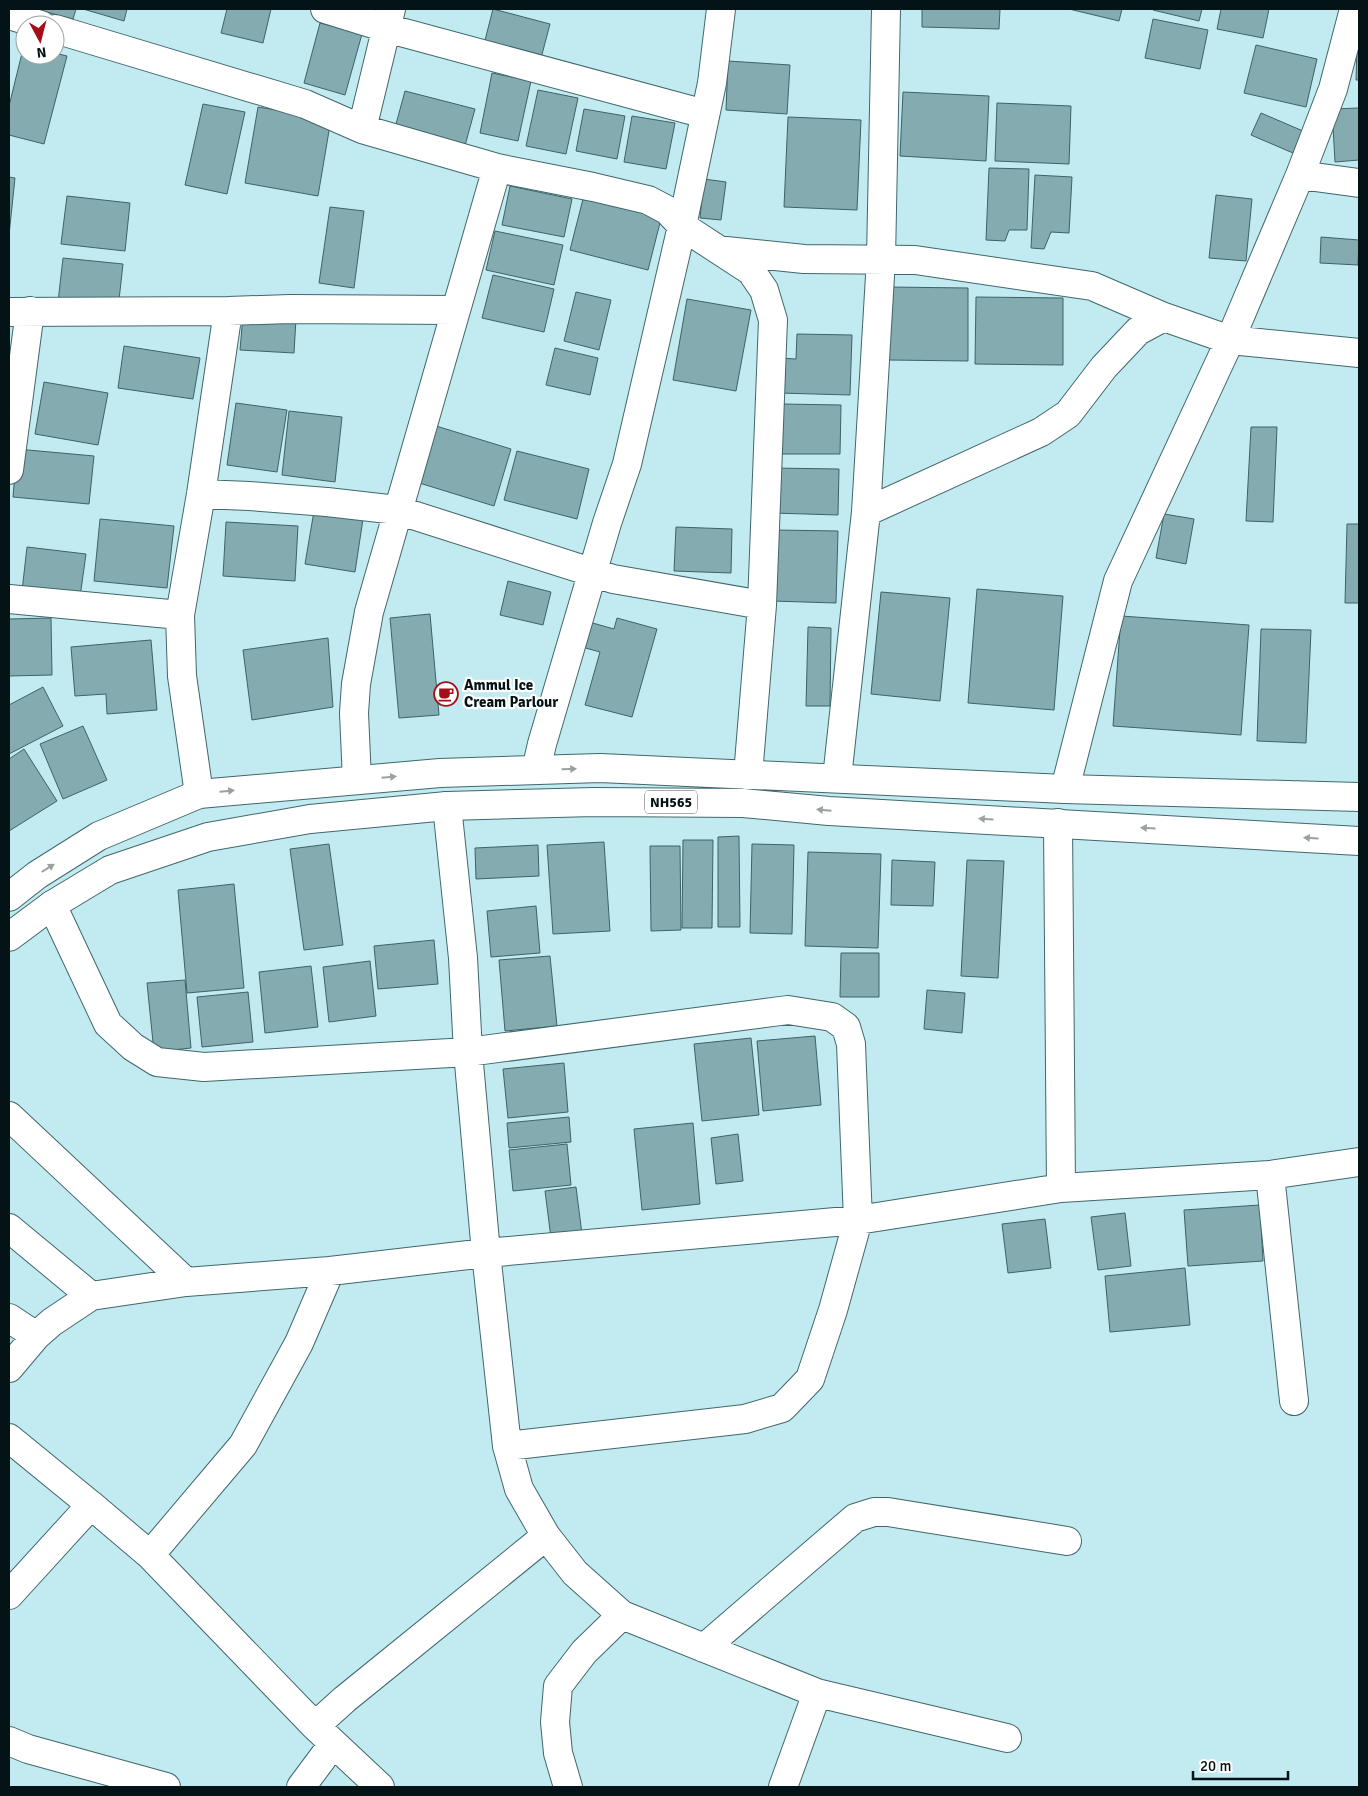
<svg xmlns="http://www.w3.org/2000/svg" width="1368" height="1796" font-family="Signika,sans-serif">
	<rect width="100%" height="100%" fill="#c1ebf0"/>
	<path fill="#83abb0" stroke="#3d6368" d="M35,9H76L73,19Z
		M83,9H127L124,21Z
		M227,9H271L263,43L221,33Z
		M493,9L550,24L540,62L483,48Z
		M922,9H1000L999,29L922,27Z
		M1069,9H1122L1119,21Z
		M1154,9H1202L1199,21L1153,10Z
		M1221,9H1269L1263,38L1217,29Z
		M1358,10H1359V80H1356Z
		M1153,19L1208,30L1200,69L1145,58Z
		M320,23L362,34L345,95L304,83Z
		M24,45L25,55H55V53L67,56L44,144L9,135V106Z
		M1256,45L1317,59L1306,107L1244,93Z
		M728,61L790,65L787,114L726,110Z
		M492,73L531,81L518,141L480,133Z
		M538,90L578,98L566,154L526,146Z
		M405,91L475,109L463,153L393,135Z
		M903,92L989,96L986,161L900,156Z
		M997,103L1071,106L1069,164L995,161Z
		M203,104L245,112L227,194L185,185Z
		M258,107L331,119L318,196L245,183Z
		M1359,108V160L1335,162L1332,109Z
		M584,109L625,116L617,159L576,151Z
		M1261,113L1303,131L1293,153L1251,135Z
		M632,116L675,123L666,169L624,162Z
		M788,117L861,120L857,210L784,207Z
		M989,168L1029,169L1027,230H1009L1005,241L986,240Z
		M1035,175L1072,177L1069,233L1051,232L1044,249L1031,248Z
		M9,177L15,178L9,235Z
		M704,179L726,182L721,220L700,218Z
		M510,186L572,199L564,237L502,225Z
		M584,195L662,215L648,270L570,250Z
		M1216,195L1252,199L1246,261L1209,258Z
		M67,196L130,203L125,251L61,244Z
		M330,207L364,211L354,288L319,283Z
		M495,231L563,245L554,285L486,270Z
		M1321,237L1359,240L1358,265L1320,263Z
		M63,258L123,264L118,309L58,302Z
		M493,275L554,289L544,332L482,318Z
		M889,287L968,288V361L889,360Z
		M576,292L611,300L599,350L564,341Z
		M976,297L1063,298V365L975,364Z
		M687,299L751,310L736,391L673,380Z
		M243,315L296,319L294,353L240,350Z
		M797,334L852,335L850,395L779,393L780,358L796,359Z
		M124,346L200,358L193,399L118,388Z
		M555,348L598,358L590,395L546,385Z
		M44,382L108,393L98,445L35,434Z
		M236,403L287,410L277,472L227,465Z
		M783,404L841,405L840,454H781Z
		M289,411L342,417L335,482L282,475Z
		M433,425L511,449L494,506L416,482Z
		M1251,427H1277L1273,522L1246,521Z
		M17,449L94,456L89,504L13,497Z
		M517,451L589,469L577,519L504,500Z
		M773,468L839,469L838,515L772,513Z
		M314,511L363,519L355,572L305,564Z
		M1164,514L1194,519L1186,564L1156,558Z
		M100,519L174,526L167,588L94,581Z
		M226,522L298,526L295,581L223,576Z
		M1347,524H1359V603H1345Z
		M676,527L732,529L731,573L674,571Z
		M775,530L838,531L836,603L772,601Z
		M27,547L86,554L80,597L22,591Z
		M508,581L551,592L543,625L500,615Z
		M977,589L1063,596L1054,710L968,703Z
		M881,592L950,598L940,701L871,694Z
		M430,614L439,715L399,718L390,618Z
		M1121,616L1249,625L1241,735L1113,726Z
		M51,618L52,675L9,676V619Z
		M617,618L657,629L632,717L585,705L600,652L582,647L589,622L614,629Z
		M808,627L831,628L830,706H806Z
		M1261,629L1311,630L1306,743L1257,741Z
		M328,638L333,707L252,720L243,650Z
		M151,640L157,710L107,714L106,694L75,696L71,647Z
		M43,687L63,726L9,754V705Z
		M83,726L107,780L63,799L40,744Z
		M24,749L57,801L9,831V759Z
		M739,836L740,927H718V837Z
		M683,840H713L712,928H682Z
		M604,842L610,931L553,934L547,845Z
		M329,844L343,945L304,950L290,849Z
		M752,844L794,845L792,934L750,933Z
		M538,845L539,876L476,879L475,848Z
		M650,846H680L681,930L651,931Z
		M808,852L881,854L878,948L805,946Z
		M892,860L935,862L933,906L891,905Z
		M967,860L1004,861L998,978L961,976Z
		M234,884L244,988L187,993L178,890Z
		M536,906L540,953L491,957L487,911Z
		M434,940L438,984L378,989L374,946Z
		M841,953H879V997H840Z
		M550,956L557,1026L505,1031L499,960Z
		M370,961L376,1016L329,1022L323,967Z
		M311,966L318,1027L265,1033L259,972Z
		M185,980L191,1048L154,1052L147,983Z
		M927,990L965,993L962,1033L924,1029Z
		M248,992L253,1042L202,1047L197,997Z
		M815,1036L821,1105L763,1111L757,1041Z
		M751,1038L759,1115L702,1121L694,1044Z
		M564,1063L568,1112L508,1118L503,1069Z
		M569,1117L571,1142L509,1148L507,1123Z
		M693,1123L700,1204L642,1210L634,1129Z
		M738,1134L743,1181L716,1184L711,1138Z
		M567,1144L571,1185L513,1191L509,1150Z
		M576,1187L582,1234L551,1238L545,1191Z
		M1260,1205L1263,1261L1188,1266L1184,1210Z
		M1125,1213L1131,1266L1098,1270L1091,1217Z
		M1045,1219L1051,1268L1008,1273L1002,1224Z
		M1185,1268L1190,1325L1110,1332L1105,1276Z"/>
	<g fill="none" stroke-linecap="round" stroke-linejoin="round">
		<g stroke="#40676c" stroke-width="30">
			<path id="street" d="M325,9L386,28L705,114
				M721,9L712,83L682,226L751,271L764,290L773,320L762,605L748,775
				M1354,9L1333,89L1300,175L1230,340L1359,353
				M9,15L41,25
				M55,29L305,104L362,129L497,168L593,187L648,200L667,210L682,226L627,464L607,523L542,744L536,770
				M362,129L391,9
				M1300,175L1359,183
				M726,251L804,259L915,260L1092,286L1164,317
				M9,312L228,311L290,309L455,310
				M9,470L30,311
				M201,494L249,496L327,502L397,510L613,579L762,605
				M866,512L881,259L886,9
				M9,599L180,615
				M837,778L866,512L1041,432L1068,414L1104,367L1138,331L1164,317L1230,340L1118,581L1065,789
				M357,780L354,713L356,684L369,612L497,168
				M199,794L182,676L180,615L201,494L228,311
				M447,806L463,958L468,1052L486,1253L507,1446L519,1489L546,1536L575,1573L622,1615L817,1693L1007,1738
				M1058,823L1061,1188
				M52,905L108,1024L133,1047L157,1062L204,1067L468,1052L788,1010L832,1017L846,1027L851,1044L858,1220L833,1310L810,1379L782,1408L745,1419L507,1446
				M9,1116L186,1282
				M1270,1175L1294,1401
				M9,1228L91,1296
				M9,1318L36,1336L52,1322L91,1296L186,1282L330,1271L486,1253L858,1220L1061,1188L1270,1175L1359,1162
				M9,1368L36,1336
				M9,1438L91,1505L9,1595
				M91,1505L150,1555L243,1445L299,1343L330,1271
				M150,1555L315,1726L380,1787
				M704,1648L855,1518L874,1512H888L1067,1541
				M315,1726L345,1699L546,1536
				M9,1741L28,1749L166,1787
				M301,1787L333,1744
				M568,1787L558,1753L555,1722L558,1686L584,1652L622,1615
				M783,1787L817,1693"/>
		</g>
		<g stroke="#40676c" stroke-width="30">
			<path id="highway" d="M9,897L37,875L99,836L199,794L440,773L600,768L1065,789L1359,797
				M9,937L52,905L110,870L208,837L310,819L447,806L594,802L743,803L829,811L1359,841"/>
		</g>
		<use href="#street" stroke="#fff" stroke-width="28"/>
		<use href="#highway" stroke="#fff" stroke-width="28"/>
	</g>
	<defs><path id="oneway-solid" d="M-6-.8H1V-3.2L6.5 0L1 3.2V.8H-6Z" transform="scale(1.25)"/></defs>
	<g fill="#9ba1a1">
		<use href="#oneway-solid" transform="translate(569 769) rotate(-2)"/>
		<use href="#oneway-solid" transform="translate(389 777) rotate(-5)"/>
		<use href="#oneway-solid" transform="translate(227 791) rotate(-5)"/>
		<use href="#oneway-solid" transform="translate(824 810) rotate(-175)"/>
		<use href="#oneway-solid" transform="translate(986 819) rotate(-177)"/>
		<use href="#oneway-solid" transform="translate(1148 828) rotate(-176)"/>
		<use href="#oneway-solid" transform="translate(1311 838) rotate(-176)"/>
		<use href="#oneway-solid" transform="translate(48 868) rotate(-32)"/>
	</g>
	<defs>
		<g id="cafe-ring" transform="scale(1.25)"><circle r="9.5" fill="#fff" stroke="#a50e18" stroke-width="1.5"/><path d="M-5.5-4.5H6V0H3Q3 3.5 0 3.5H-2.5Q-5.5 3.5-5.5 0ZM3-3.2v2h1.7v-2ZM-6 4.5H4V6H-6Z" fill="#a50e18"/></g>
	</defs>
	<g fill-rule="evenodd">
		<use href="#cafe-ring" x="446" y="694"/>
	</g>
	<g text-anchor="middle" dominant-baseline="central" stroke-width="4.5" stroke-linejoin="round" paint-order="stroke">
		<rect fill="#fff" stroke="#4f5a5b" stroke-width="1" x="645" y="790.5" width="52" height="23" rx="4"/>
		<g font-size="14" font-weight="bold" fill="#041315">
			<text x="671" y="802">NH565</text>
		</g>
		<g font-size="15" font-weight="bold" fill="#041315" stroke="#fff" text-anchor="start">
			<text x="464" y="685">Ammul Ice<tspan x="464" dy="17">Cream Parlour</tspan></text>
		</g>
	</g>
	<rect width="1368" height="1796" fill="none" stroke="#041315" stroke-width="20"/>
	<g transform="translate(40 40) rotate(173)"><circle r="24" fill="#ffffff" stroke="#9ba1a1"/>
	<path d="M0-4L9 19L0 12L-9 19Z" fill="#a50e18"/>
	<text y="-8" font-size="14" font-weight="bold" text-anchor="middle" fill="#041315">N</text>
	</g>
	<path d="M1193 1771v8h95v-8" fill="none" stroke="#041315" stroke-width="2.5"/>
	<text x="1200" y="1771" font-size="15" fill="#041315" stroke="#ffffff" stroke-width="4" paint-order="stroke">20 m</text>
</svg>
